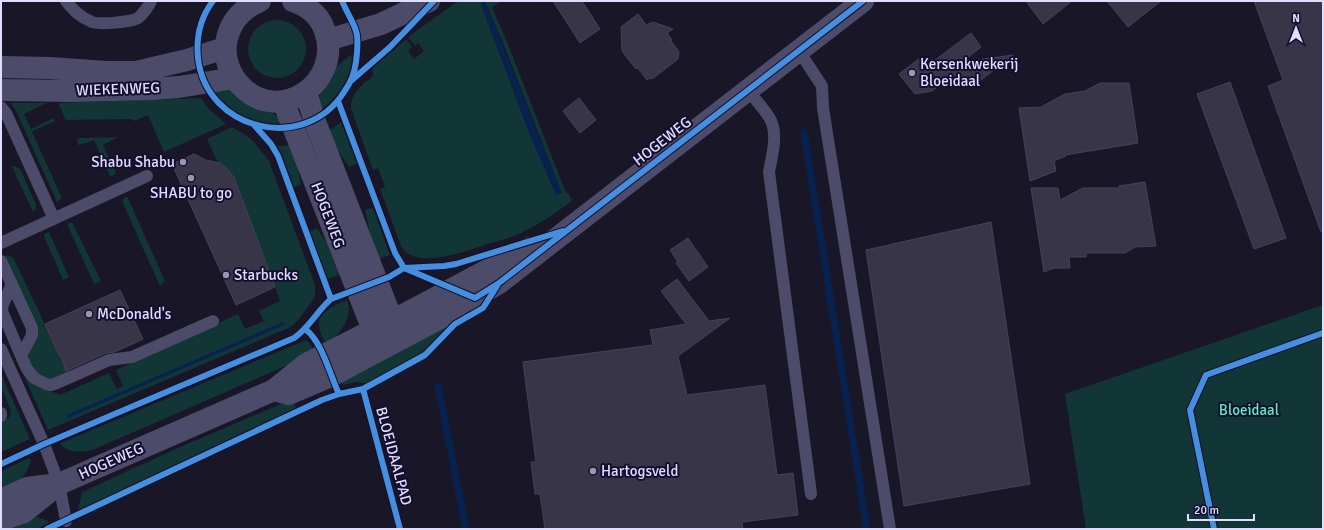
<svg xmlns="http://www.w3.org/2000/svg" width="1324" height="530" font-family="Signika,sans-serif">
	<rect width="100%" height="100%" fill="#191628"/>
	<path fill="#123536" d="M458,1H481V4L532,140L562,193L505,48L485,1H503L492,7L507,42L566,193L568,192L572,201C556,213 538,225 519,234C510,238 498,241 487,244C467,251 414,271 401,246L380,189L385,187L378,168L373,170L351,109C350,97 358,89 366,81H368L373,75V68L406,39L412,47L408,51L414,59L424,51L418,43L415,46L408,37Z
		M248 49a29 29 0 1 1 58 0a29 29 0 1 1-58 0Z
		M350,56L352,57C351,79 337,99 319,111C319,106 318,100 320,95C323,80 337,64 350,56Z
		M229,89L273,113L279,118L281,124C250,123 232,114 213,90Z
		M201,98L208,108L226,124L164,152L148,115L134,121L131,119L66,120L58,103Z
		M10,103H47L24,114L31,129L54,118L55,121L33,131L32,132L62,198L61,199L57,202L16,111Z
		M341,122L357,164L349,167L326,133Z
		M232,127L247,136L254,142L269,161L315,285V297L299,319L291,327L48,430L24,376L38,386L60,395L109,373L117,389L123,386L116,370L238,314L245,329L264,321L259,311L280,301L235,178L228,170L218,163L207,139Z
		M118,137L103,145L116,173L112,176H110L94,140L80,145H78L77,139L80,138Z
		M294,145L301,185L294,187L282,154L277,146Z
		M15,166L21,170L36,205V209L33,212L12,167Z
		M126,197L128,198L165,281L161,285L159,284L122,201L123,199Z
		M373,208L390,255L376,260L365,210Z
		M72,222L101,281L94,284L67,224Z
		M317,228L339,261L344,273L328,279L310,231Z
		M49,232L69,277L63,280L44,236V234Z
		M6,255L11,256L14,259L66,369H68L70,372C55,378 43,385 33,368C31,364 28,361 29,356C29,349 34,341 37,335L5,257Z
		M347,300C354,315 339,337 326,345C324,340 320,333 319,327C316,313 337,304 347,300Z
		M1323,305V529H1086L1065,394Z
		M456,320L422,353L366,383L355,382L344,385L340,382Z
		M306,340L310,343L314,351L313,354L95,449C84,453 69,453 61,445V443Z
		M1,374L30,439L1,452V422L9,418L11,411L1,386Z
		M290,400L294,403L296,408L81,511L78,509L82,492L171,451Z
		M29,458L31,460C26,479 16,483 1,493V471Z
		M32,517H38L48,521L49,523L36,529H1Z"/>
	<path fill="#07224e" d="M481,1H485L561,191L562,193L558,195H556L532,140L481,4Z
		M283,322L285,323L284,325L68,418L67,417V415Z"/>
	<g fill="none" stroke-linecap="round" stroke-linejoin="round">
		<path stroke="#07224e" stroke-width="7" d="M804,132L867,529
			M438,386L466,529"/>
	</g>
	<path fill="#383549" stroke="#45415b" d="M553,1H582L600,29L580,43Z
		M1026,1H1072L1043,24Z
		M1107,1H1161L1128,27Z
		M1254,1H1323V231L1321,232L1268,86L1283,80Z
		M638,14L646,25L653,22L673,29L667,33L672,40L671,41L679,52L678,59L652,79L650,78L647,80L637,67L636,69L622,51L621,27Z
		M971,33L981,47L962,62L1013,55L981,80L957,85L951,76L932,91L915,94L899,74L920,58L926,67Z
		M1230,82L1286,238L1254,249L1197,94Z
		M1100,83H1129L1138,143L1065,155L1066,156L1054,161L1056,171L1030,181L1019,108L1041,107L1065,94L1085,91Z
		M579,98L596,120L580,133L563,111Z
		M194,154L206,160L220,163L227,169L234,177L275,287L236,305L172,164Z
		M1145,182L1156,246L1135,247L1125,253H1086V257H1069L1070,268H1054L1044,272L1031,188H1058L1060,200L1083,188H1120L1119,186Z
		M991,222L1030,484L904,506L866,250Z
		M688,238L708,267L689,281L676,263L678,262L670,250Z
		M677,279L709,321L730,318L678,356L687,395L765,385L777,475L793,473L798,515L742,522L743,529H545L540,494H535L531,462H536L523,362L653,345L650,330L686,324L661,291Z
		M120,290L143,339L115,352L106,353L66,371L61,356L60,357L45,324Z"/>
	<g fill="none" stroke-linecap="round" stroke-linejoin="round">
		<path stroke="#4c4b69" stroke-width="12" d="M66,1C74,11 80,17 92,22C100,25 131,22 138,18C142,15 149,6 151,1
			M799,51L822,86L823,108L890,529
			M748,90C755,99 763,108 769,117C779,133 772,155 769,172L811,494
			M1,107L6,113L54,219
			M1,243L147,176
			M1,261L32,328V335L21,356L27,369L34,378L46,384L51,385L57,383L109,360L132,357L213,321
			M12,284L3,304L2,311L21,356
			M1,349L44,444L59,484L66,521
			M1,413V416"/>
		<path stroke="#4c4b69" stroke-width="22" d="M328,40L381,24L429,1
			M376,329C428,303 478,274 530,248
			M391,344L446,315L499,283L863,1"/>
		<path stroke="#4c4b69" stroke-width="22" d="M260,1C241,9 229,23 226,44C224,59 230,75 241,86C279,126 343,83 325,31C320,16 308,6 293,1
			M1,67L50,68L107,72H136L187,60L225,48
			M1,90L72,91L152,89L179,87L234,78
			M283,101L373,330L385,339
			M274,390L289,394L331,376L391,344L392,320L314,119L306,92
			M1,500L27,488L59,484
			M1,520L24,512L59,484L274,390L306,364L373,330"/>
		<g stroke="#140f2f" stroke-width="8">
			<path id="cycleway" d="M213,1C200,18 196,38 198,58C206,131 305,154 344,92C351,82 354,75 356,62C357,53 359,40 356,31C353,21 346,11 342,1
				M352,80L390,47L434,1
				M338,101L395,253L404,268L475,298L499,283L863,1
				M255,126L271,144L278,156L331,299
				M305,329C322,341 330,375 339,394
				M363,389L400,529
				M1,464L44,444L294,338C309,328 317,311 331,299L389,277L404,268L444,266L456,264L563,231
				M47,529L322,400L339,394L363,389L425,355L455,324L483,308L497,286
				M1214,529L1190,410L1206,375L1323,333"/>
		</g>
		<use href="#cycleway" stroke="#468fdf" stroke-width="6"/>
	</g>
	<g fill="#9a97b4" stroke="#140f2f" stroke-width="1.5">
		<circle cx="912" cy="73" r="4"/>
		<circle cx="183" cy="162" r="4"/>
		<circle cx="191" cy="178" r="4"/>
		<circle cx="226" cy="275" r="4"/>
		<circle cx="89" cy="314" r="4"/>
		<circle cx="593" cy="471" r="4"/>
	</g>
	<g text-anchor="middle" dominant-baseline="central" stroke-width="4" stroke-linejoin="round" paint-order="stroke">
		<g font-size="15" fill="#e0ddff" stroke="#140f2f" text-anchor="start">
			<text x="920" y="64">Kersenkwekerij<tspan x="920" dy="17">Bloeidaal</tspan></text>
			<text x="175" y="162" text-anchor="end">Shabu Shabu</text>
			<text x="191" y="193" text-anchor="middle">SHABU to go</text>
			<text x="234" y="275">Starbucks</text>
			<text x="97" y="314">McDonald's</text>
			<text x="601" y="471">Hartogsveld</text>
		</g>
		<g font-size="15" fill="#e0ddff" stroke="#140f2f">
			<text transform="translate(118 89) rotate(-2)">WIEKENWEG</text>
			<text transform="translate(662 141) rotate(-38)">HOGEWEG</text>
			<text transform="translate(328 215) rotate(69)">HOGEWEG</text>
			<text transform="translate(394 456) rotate(75)">BLOEIDAALPAD</text>
			<text transform="translate(111 461) rotate(-24)">HOGEWEG</text>
		</g>
		<g font-size="15" fill="#5bedc5" stroke="#140f2f">
			<text x="1249" y="410">Bloeidaal</text>
		</g>
	</g>
	<rect width="1324" height="530" fill="none" stroke="#e0ddff" stroke-width="4"/>
	<g transform="translate(1296 28)" stroke="#140f2f" stroke-width="3" paint-order="stroke">
	<path d="M0-3L7 15L0 10L-7 15Z" fill="#e0ddff"/>
	<text y="-6" font-size="11" font-weight="bold" text-anchor="middle" fill="#e0ddff">N</text>
	</g>
	<path d="M1188 514v6h66v-6" fill="none" stroke="#e0ddff" stroke-width="2"/>
	<text x="1194" y="514" font-size="12" fill="#e0ddff" stroke="#140f2f" stroke-width="3" paint-order="stroke">20 m</text>
</svg>
